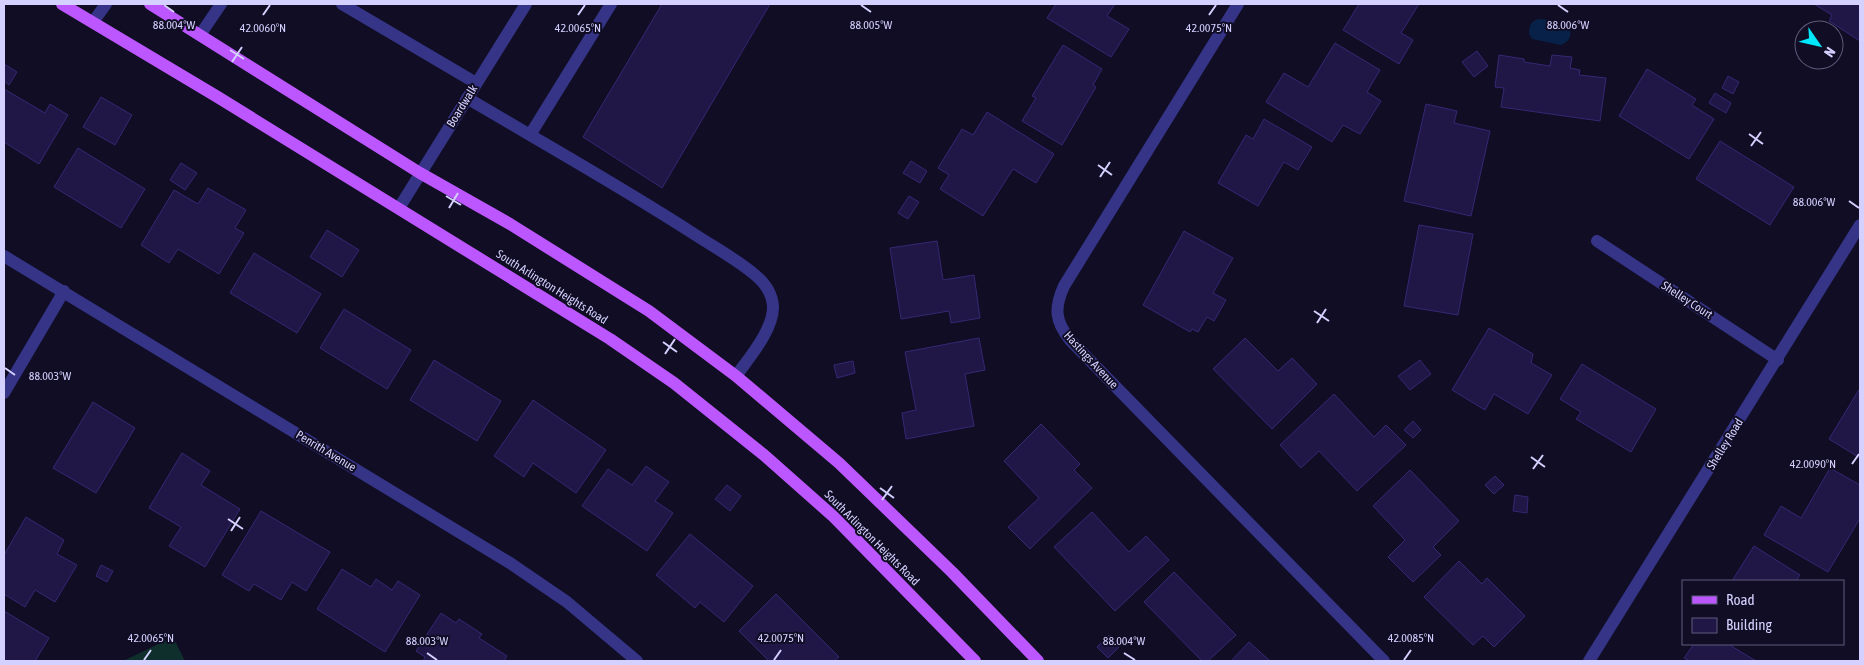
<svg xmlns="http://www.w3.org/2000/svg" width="1864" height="665" font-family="'Asap Condensed',sans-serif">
	<rect width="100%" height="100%" fill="#100d24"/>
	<path fill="#0f2f2d" d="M173,637L185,661H123Z"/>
	<path fill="#082148" d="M1540,19L1565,22L1569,25C1572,34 1571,41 1561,45L1532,39L1529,34C1529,26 1531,20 1540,19Z"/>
	<path fill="#201747" stroke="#352874" d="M662,4H770L662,188L583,137Z
		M1056,4H1115L1107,16L1129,29L1111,57L1047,18Z
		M1359,4H1419L1401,33L1413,40L1399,64L1343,30Z
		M1814,4H1860V41L1829,21L1832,15Z
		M1335,43L1380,70L1367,92L1381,101L1360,134L1343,125L1332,142L1266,102L1284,73L1308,87Z
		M1063,45L1102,69L1093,85L1096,87L1062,145L1022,121L1036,98L1032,96Z
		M1477,51L1488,66L1474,77L1462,62Z
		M1499,55L1524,59V62L1550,66L1552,55L1572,57L1570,68L1580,70L1579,75L1606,78L1600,121L1501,107L1504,88L1495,87Z
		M4,64L17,72L9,85L4,81Z
		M1647,69L1696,99L1692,105L1714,119L1689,159L1619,116Z
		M1728,76L1739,82L1733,94L1722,88Z
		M4,89L45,113L50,104L68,115L39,164L4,142Z
		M1715,93L1731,103L1726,113L1709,103Z
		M101,97L132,115L115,145L83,127Z
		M1426,104L1457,111L1454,123L1490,131L1471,216L1404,201Z
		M987,112L1054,154L1036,183L1013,169L983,216L940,189L949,175L938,168L962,129L973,135Z
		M1264,119L1312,147L1298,170L1284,162L1258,206L1218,183L1246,135L1253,139Z
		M1720,141L1794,187L1770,225L1696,179Z
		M78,148L145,189L121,228L54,187Z
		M911,161L927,171L920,183L903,173Z
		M181,163L197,173L185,190L170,180Z
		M208,188L246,210L235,228L244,233L219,274L178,249L169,263L141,245L174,190L198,204Z
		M909,196L919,202L908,219L898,213Z
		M1419,225L1473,234L1458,315L1404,306Z
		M327,230L359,250L342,277L310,257Z
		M1184,231L1233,258L1213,293L1226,300L1214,321L1207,317L1198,332L1192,329L1190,332L1143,305Z
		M937,241L943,280L974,275L980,318L951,323L949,311L901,319L890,248Z
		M254,253L321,294L297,333L230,293Z
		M344,309L411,350L387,389L320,348Z
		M1489,328L1533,354L1531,363L1552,375L1528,414L1494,394L1485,410L1452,390Z
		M979,338L985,370L965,374L974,426L906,439L902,413L916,410L905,352Z
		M1245,338L1278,371L1292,358L1317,384L1272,429L1213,369Z
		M434,360L501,401L477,441L410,400Z
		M1420,360L1431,374L1410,390L1398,376Z
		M853,361L855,373L837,378L834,365Z
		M1582,364L1656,409L1631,452L1576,419L1581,412L1560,399Z
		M1860,388V458L1829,439Z
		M1334,394L1374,437L1386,425L1406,445L1357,491L1319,451L1301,468L1280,445Z
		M533,400L606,450L576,493L533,463L524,477L494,456Z
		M93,402L135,428L96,493L53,468Z
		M1413,421L1421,430L1413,438L1404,430Z
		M1041,424L1080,464L1074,470L1092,488L1030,549L1008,527L1039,498L1004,461Z
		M182,453L210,471L201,485L240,509L205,567L169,546L181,527L149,508Z
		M646,466L669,482L655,501L673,513L647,551L582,506L608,469L632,485Z
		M1830,468L1860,485V521L1859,520L1828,572L1764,535L1781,506L1801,518Z
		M1410,470L1459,521L1433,547L1441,555L1413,582L1388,557L1405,540L1373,506Z
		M1495,476L1504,485L1494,494L1485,485Z
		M727,485L741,496L730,511L715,499Z
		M1515,495L1528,497L1527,513L1513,511Z
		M261,511L330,552L306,591L292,582L281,600L254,584L249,591L222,575Z
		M1092,512L1129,552L1146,536L1169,560L1115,611L1054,547Z
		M26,517L64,540L57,554L77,565L55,602L35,590L25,607L4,594V555Z
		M690,534L753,586L724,622L700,602L695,608L656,575Z
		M1754,546L1800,575L1796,581H1732Z
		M1459,561L1482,584L1487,578L1525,616L1494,647L1483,636L1473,645L1424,597Z
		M101,565L113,571L107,582L96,576Z
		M342,569L371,587L376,579L392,590L398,581L420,595L385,652L317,609Z
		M1174,572L1236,635L1208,661H1202L1144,602Z
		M776,594L839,657L834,661H769L739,631Z
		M4,611L49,638L35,661H4Z
		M441,613L456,623L459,619L482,634L479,638L507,656L504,661H423L425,657L416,651Z
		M1109,635L1120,646L1108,658L1097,647Z
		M1249,642L1270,661H1231Z
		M1694,644H1728L1756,661H1690L1684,658Z"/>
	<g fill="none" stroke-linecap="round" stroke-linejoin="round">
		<path stroke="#353487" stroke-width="12" d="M342,4L476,83
			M611,4L530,135C585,167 640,199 694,234C714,247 736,259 754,274C764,282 772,293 773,306C774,329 749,358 736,376
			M1238,4L1064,286C1054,308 1055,321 1070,340L1384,661
			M93,22L106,4
			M200,35L221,4
			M467,98L530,135
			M399,208L526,4
			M1597,241L1778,360
			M4,256L510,563L567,602L637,661
			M4,393L64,291
			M1589,661L1860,225"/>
		<path stroke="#bc57ff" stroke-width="12" d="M62,4L216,96L610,339L674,383L764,455L834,517L975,661
			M150,4L420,173L510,224L649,311L736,376L839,463L952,572L1038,661"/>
	</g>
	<path fill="none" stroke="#d4d0ff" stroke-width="2" d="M164,5L174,12M861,5L871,12M1558,5L1568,12M263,15L270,5M578,15L585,5M1209,15L1216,5M230,50L244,59M232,62L242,47M1749,134L1763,144M1751,146L1761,132M1098,165L1112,175M1100,177L1110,162M446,196L461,205M1849,201L1859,208M449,208L458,193M1314,311L1329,321M1317,323L1326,309M663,342L677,352M665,354L675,339M5,368L15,375M1531,457L1545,467M1852,464L1859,454M1533,469L1543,455M880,488L894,498M882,500L892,486M228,519L243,529M231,531L240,517M427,653L437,660M1124,653L1135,660M144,660L151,650M774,660L781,650M1404,660L1411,650"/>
	<g text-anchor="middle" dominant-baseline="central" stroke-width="4" stroke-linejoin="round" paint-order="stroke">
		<g font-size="12" fill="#d4d0ff" stroke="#100d24">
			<text transform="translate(462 106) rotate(-58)">Boardwalk</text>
			<text transform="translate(552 287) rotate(32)">South Arlington Heights Road</text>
			<text transform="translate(1687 300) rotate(33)">Shelley Court</text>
			<text transform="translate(1091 360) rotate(47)">Hastings Avenue</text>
			<text transform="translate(1725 444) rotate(-58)">Shelley Road</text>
			<text transform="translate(326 451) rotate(31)">Penrith Avenue</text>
			<text transform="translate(872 538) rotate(45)">South Arlington Heights Road</text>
		</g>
	</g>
	<g font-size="12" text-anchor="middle" fill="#d4d0ff" stroke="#100d24" stroke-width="4" stroke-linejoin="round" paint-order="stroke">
		<text x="174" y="29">88.004°W</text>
		<text x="1568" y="29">88.006°W</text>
		<text x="871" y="29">88.005°W</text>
		<text x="263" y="32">42.0060°N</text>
		<text x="578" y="32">42.0065°N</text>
		<text x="1209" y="32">42.0075°N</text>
		<text x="1814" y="206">88.006°W</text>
		<text x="50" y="380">88.003°W</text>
		<text x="1813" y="468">42.0090°N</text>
		<text x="151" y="642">42.0065°N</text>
		<text x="781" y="642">42.0075°N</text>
		<text x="1411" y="642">42.0085°N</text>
		<text x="427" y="645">88.003°W</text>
		<text x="1124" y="645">88.004°W</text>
	</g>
	<rect width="1864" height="665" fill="none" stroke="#d4d0ff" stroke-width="10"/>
	<rect x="1682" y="580" width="162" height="65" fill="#100d24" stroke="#5e5b7c"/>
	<rect x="1692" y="596" width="25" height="8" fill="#bc57ff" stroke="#5e5b7c"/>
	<text x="1726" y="605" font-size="15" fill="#d4d0ff">Road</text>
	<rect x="1692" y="618" width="25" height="15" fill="#201747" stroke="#5e5b7c"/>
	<text x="1726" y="630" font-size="15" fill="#d4d0ff">Building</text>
	<g transform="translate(1819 45) rotate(124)"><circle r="24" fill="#100d24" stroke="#5e5b7c"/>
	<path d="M0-4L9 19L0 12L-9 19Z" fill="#00e7fb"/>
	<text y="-8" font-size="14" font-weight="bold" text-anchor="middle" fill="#d4d0ff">N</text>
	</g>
</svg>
